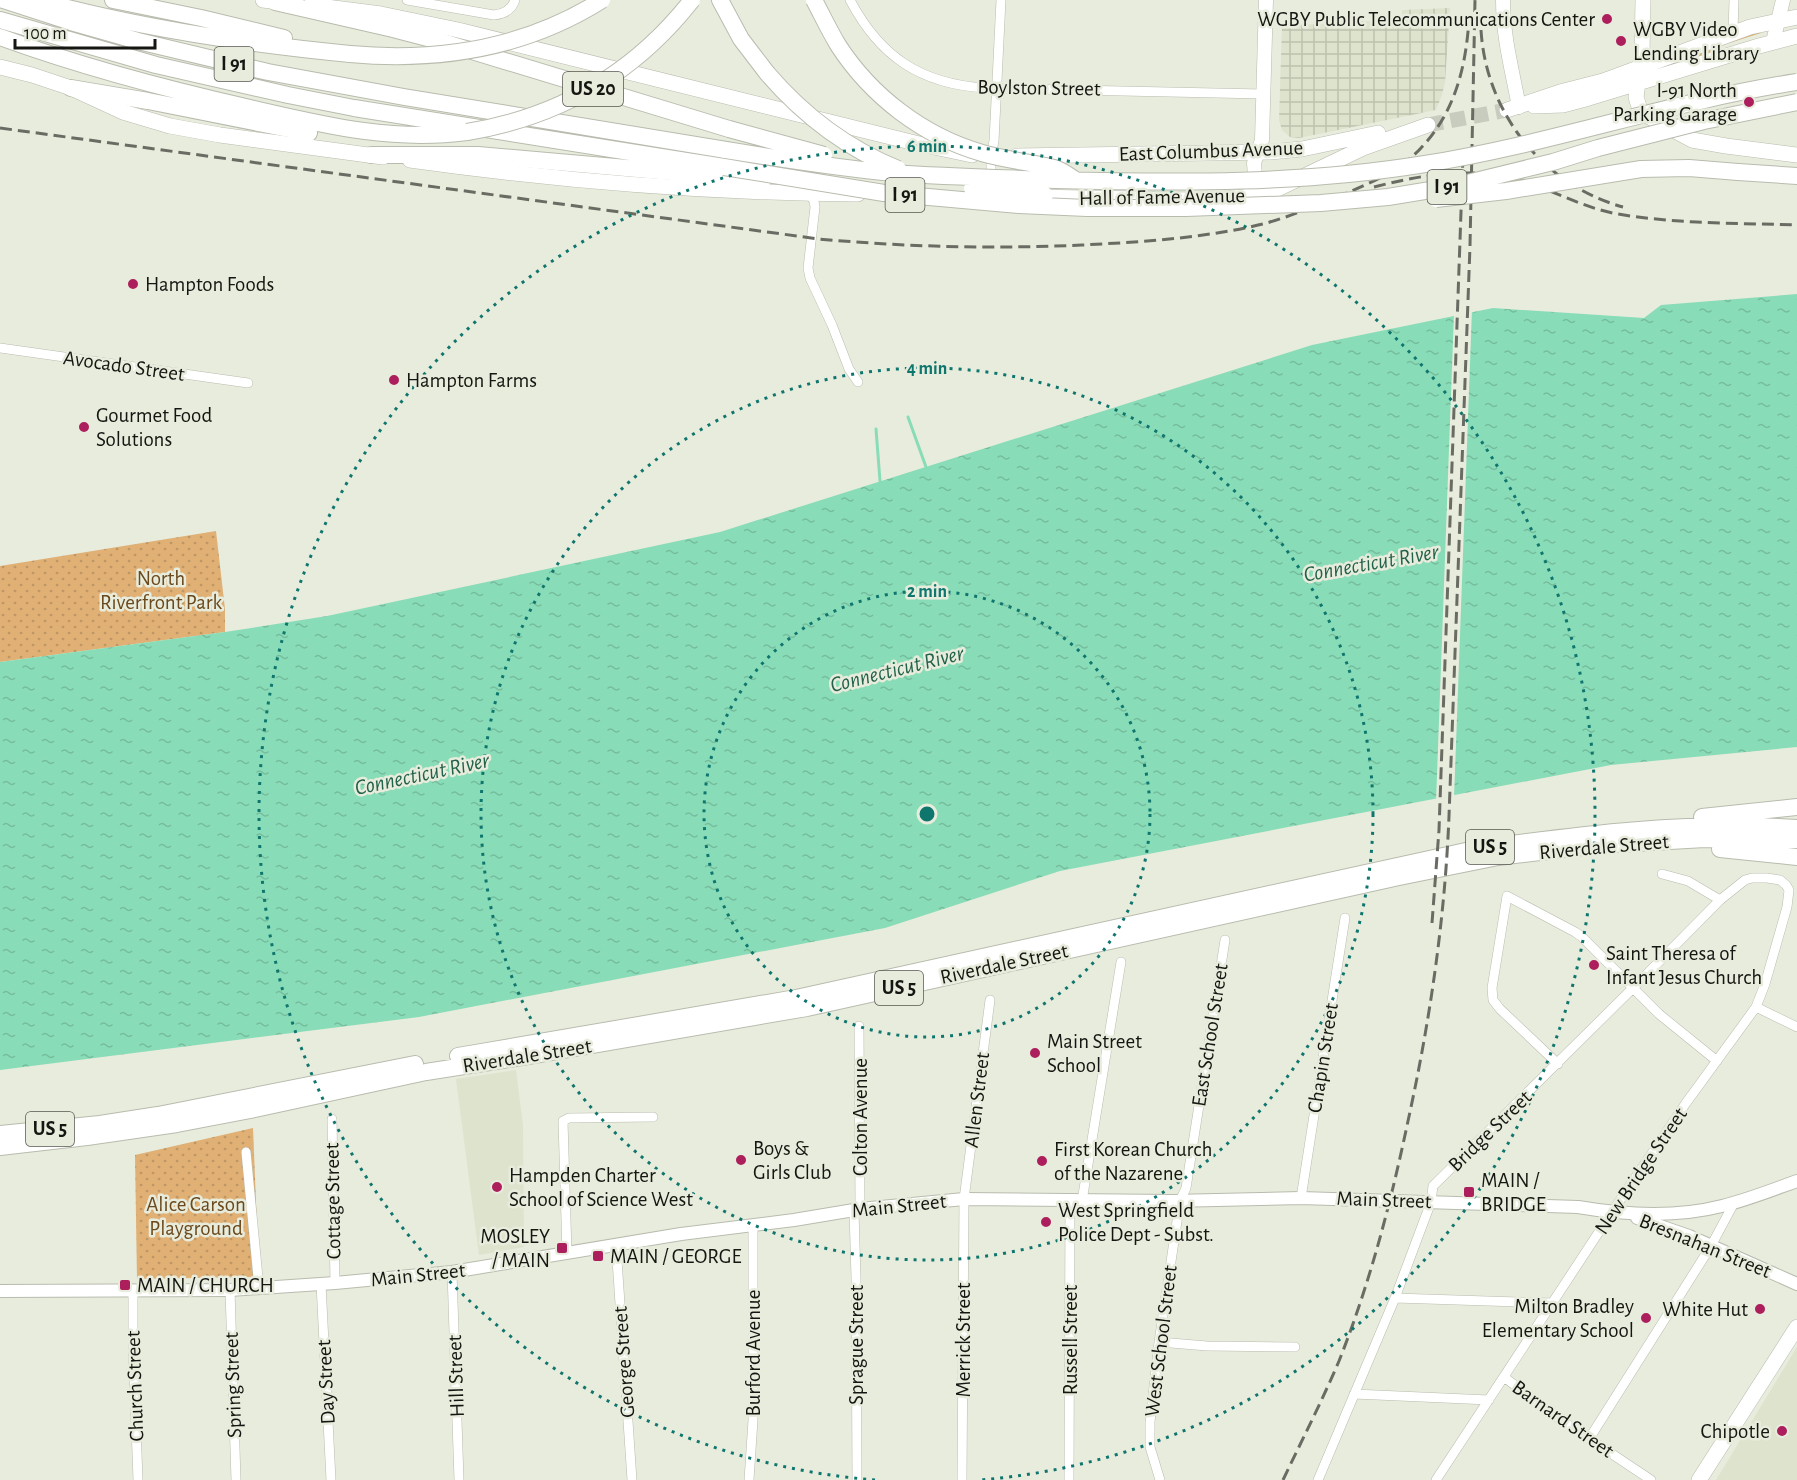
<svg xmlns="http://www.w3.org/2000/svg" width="1797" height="1480" font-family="'Alegreya Sans',sans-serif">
	<defs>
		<pattern id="industrial-grid" width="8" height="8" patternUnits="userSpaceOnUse" patternTransform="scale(1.5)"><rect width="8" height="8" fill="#dde3cd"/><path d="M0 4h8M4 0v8" fill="none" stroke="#bdc2af"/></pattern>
		<pattern id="grass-dots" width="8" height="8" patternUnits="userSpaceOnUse" patternTransform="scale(1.5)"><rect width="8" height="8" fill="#e0b075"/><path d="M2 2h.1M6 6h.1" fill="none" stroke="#bf9764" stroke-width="1.8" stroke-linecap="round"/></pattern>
		<pattern id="water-ripples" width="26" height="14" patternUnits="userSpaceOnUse" patternTransform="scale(1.5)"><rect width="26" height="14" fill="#89dcb8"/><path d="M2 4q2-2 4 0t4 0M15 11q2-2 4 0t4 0" fill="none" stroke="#75bc9d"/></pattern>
	</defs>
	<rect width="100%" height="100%" fill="#e8ecdd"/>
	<path fill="#dde3cd" d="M516,1070L523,1126L524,1247L479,1255L456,1079Z
		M1797,1347V1480H1716Z"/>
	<path fill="url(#industrial-grid)" d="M1450,8L1445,82L1442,95L1436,110L1299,138L1290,137L1282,130L1279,120L1282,26L1402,19V10Z"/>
	<path fill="url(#grass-dots)" d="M216,531L225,609V632L0,662V566Z
		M253,1128L259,1277L137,1279L135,1155Z"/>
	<path fill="#e0b075" d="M1760,32L1761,33L1726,44L1703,56L1663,67L1741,37Z"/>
	<path fill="url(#water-ripples)" d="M1797,294V747L1611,765L1060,871L885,928L419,1017L0,1070V662L225,632L327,616L720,532L1312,345L1493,308L1644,318L1661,305Z"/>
	<path fill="#e8ecdd" d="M1472,309L1454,798L1436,802L1454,313Z"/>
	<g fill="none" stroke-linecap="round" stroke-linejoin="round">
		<path stroke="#89dcb8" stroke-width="3" d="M908,417L926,467
			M876,429L880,481"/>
		<path stroke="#c8ccbe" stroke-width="15" stroke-dasharray="15 8" stroke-linecap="butt" d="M1428,125L1507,110"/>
		<g stroke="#b8bcae" stroke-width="10">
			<path id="minor" d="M407,0L494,15C504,14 512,9 515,0
				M850,0C880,57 921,84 985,88L1263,94
				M1733,32L1734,0
				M991,181V156L994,141L1001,0
				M809,194L814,201L815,207L808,268L810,278L832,325L849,369L858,382
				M0,348L248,383
				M1662,874L1688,881L1720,900
				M1756,1007L1797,1027
				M859,1026L860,1209
				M1558,1064L1500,1009L1493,1000L1492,988L1507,896L1575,932L1582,937L1659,1014L1717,1061
				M332,1119L335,1283
				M246,1152L259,1288
				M1301,1198L1345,918
				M1082,1201L1121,962
				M854,1211L856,1278L857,1480
				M616,1245L632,1480
				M567,1253L563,1121L569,1118L653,1117
				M452,1272L459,1480
				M321,1284L331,1480
				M230,1290L236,1480
				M133,1292V1348L138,1480
				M1395,1298L1552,1303
				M1159,1342L1207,1346L1295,1347
				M1504,1377L1558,1418L1651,1480
				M1354,1394L1489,1400
				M1589,1439L1711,1246L1734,1203
				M749,1480L753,1420V1225
				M962,1480L964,1199L990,1000
				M1069,1480L1070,1199
				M1160,1480L1150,1447V1422L1159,1342L1180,1201L1186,1188L1225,940
				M1318,1480L1395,1298L1431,1202L1433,1186L1633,988L1720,900L1745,880L1752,878H1767L1780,880L1786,885L1789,890L1787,907L1765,984L1756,1007L1686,1103L1612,1212L1436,1480"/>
		</g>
		<g stroke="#b8bcae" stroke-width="14">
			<path id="tertiary" d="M1637,1218L1689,1236L1797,1284
				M0,1291L230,1290L335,1283L452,1272L681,1234L794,1220L860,1209L964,1199L1172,1201L1301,1198L1578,1207C1625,1215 1675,1218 1722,1206C1747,1200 1772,1190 1797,1181"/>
		</g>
		<g stroke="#b8bcae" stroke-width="15">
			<path id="secondary" d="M1503,0C1503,38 1512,69 1519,107
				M1773,42L1783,0
				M1251,188L1255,176L1254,163L1262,140L1266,0"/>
		</g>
		<g stroke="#b8bcae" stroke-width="16">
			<path id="primary" d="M263,0L287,3
				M1643,0L1642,55L1636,97L1640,110L1642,113L1692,140L1726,146L1797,155
				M311,5L381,14L458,30L915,143L972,155
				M0,67L32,75L71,88L123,112L170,126L220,135L383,157
				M1534,106L1563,105L1582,100L1759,46L1797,36
				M1507,110L1560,92L1603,81L1750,27L1797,17
				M1017,156L1270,152L1302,149L1378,133
				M410,160C560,181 707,193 858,194
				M1032,197L1194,200
				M1224,199L1261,195L1271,192L1363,148L1428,125
				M1699,1480L1797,1327"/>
		</g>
		<g stroke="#b8bcae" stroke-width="18">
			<path id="motorway" d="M3,0L71,22L138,41L268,72L404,97L726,150
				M37,0C139,28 246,44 350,54
				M113,0L201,18L284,38
				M720,0L741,39L767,73
				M275,2L393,29L439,41L729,129
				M0,20L156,65L288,95L354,108L724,167
				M0,37C82,67 166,89 250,108C324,125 391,142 467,132
				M71,88L148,101L309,133
				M371,155H478L763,180
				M1738,172L1797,176
				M1702,817L1797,807
				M1720,849L1797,857
				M458,1056L796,998L1475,849C1582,834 1689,821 1797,828
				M0,1134L100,1124L158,1115L415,1064
				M0,1147L87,1137L177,1124L255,1109L426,1072L522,1057L807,1008L1399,877L1498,857L1599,845L1705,839L1797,840"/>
		</g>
		<use href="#minor" stroke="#fff" stroke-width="9"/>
		<use href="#tertiary" stroke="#fff" stroke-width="12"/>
		<use href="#secondary" stroke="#fff" stroke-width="14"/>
		<use href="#primary" stroke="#fff" stroke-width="15"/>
		<use href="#motorway" stroke="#fff" stroke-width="16"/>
		<path stroke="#6a6c63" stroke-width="3" stroke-dasharray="12 6" stroke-linecap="butt" d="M1481,30C1486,113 1543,185 1623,207
			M0,128L819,239C907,247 995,249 1082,245C1143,242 1204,238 1263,224C1289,217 1315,206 1340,196C1368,184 1400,171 1421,148C1455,112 1466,67 1469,19
			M1374,187C1421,175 1471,166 1519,180C1553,190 1583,208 1618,214C1677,224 1738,223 1797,225
			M1432,923L1439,830L1463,156
			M1283,1480C1302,1440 1322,1401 1339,1361C1370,1283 1391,1202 1408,1121C1430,1021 1445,918 1449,816L1470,246L1475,0"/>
		<g stroke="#b8bcae" stroke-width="18" stroke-linecap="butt">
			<path id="motorway-bridge" d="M814,0C822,15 829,30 838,45C871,96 923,136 982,153C1006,160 1030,162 1054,168C1061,170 1068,175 1074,179
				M350,54C439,62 526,48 602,0
				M767,73C803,115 846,148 898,169
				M729,129L824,155
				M467,132C559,117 634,74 692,0
				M726,150C781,159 837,168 893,173C947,177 1002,178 1056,180C1180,183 1303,184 1425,164C1551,144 1672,101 1797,82
				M724,167L884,193L1019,205L1087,208H1186L1321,203L1388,197L1455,186L1553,162L1598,148L1704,121L1797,102
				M972,188L1045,195
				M1436,199L1506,191L1641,169L1689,168L1738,172"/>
		</g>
		<use href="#motorway-bridge" stroke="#fff" stroke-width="16"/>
	</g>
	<g fill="none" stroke="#0f766e" stroke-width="3" stroke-dasharray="3 6">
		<circle cx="927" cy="814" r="223"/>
		<circle cx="927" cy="814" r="446"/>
		<path d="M875 1480A668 668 0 1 1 979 1480"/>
	</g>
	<g fill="#ac1f5c" stroke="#e8ecdd" stroke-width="2">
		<circle cx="1607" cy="19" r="6"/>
		<circle cx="1621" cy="41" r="6"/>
		<circle cx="1749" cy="102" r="6"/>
		<circle cx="133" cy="284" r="6"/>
		<circle cx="394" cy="380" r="6"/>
		<circle cx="84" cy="427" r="6"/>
		<circle cx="1594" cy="965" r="6"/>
		<circle cx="1035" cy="1053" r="6"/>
		<circle cx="741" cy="1160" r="6"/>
		<circle cx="1042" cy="1161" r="6"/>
		<circle cx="497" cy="1187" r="6"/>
		<rect x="1463" y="1186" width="12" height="12" rx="3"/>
		<circle cx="1046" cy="1222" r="6"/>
		<rect x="556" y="1242" width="12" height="12" rx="3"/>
		<rect x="592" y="1250" width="12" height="12" rx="3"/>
		<rect x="119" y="1279" width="12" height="12" rx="3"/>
		<circle cx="1760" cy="1309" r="6"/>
		<circle cx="1646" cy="1318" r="6"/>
		<circle cx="1782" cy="1431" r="6"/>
	</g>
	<g text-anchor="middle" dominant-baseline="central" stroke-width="5" stroke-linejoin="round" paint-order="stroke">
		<g fill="#e8ecdd" stroke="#54564e" stroke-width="1.5">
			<rect x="214.5" y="47" width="39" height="34" rx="4.5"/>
			<rect x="563" y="72" width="60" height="34" rx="4.5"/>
			<rect x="1427.5" y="170" width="39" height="34" rx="4.5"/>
			<rect x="885.5" y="178" width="39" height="34" rx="4.5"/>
			<rect x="1466" y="830" width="48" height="34" rx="4.5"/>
			<rect x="875" y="971" width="48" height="34" rx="4.5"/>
			<rect x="26" y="1112" width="48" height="34" rx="4.5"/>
		</g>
		<g font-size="20" font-weight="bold" fill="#151611">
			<text x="234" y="64">I 91</text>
			<text x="593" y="89">US 20</text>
			<text x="1447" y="187">I 91</text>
			<text x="905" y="195">I 91</text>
			<text x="1490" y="847">US 5</text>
			<text x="899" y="988">US 5</text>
			<text x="50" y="1129">US 5</text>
		</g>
		<g font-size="21" fill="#151611" stroke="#e8ecdd" text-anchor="start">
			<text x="1595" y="19" text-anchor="end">WGBY Public Telecommunications Center</text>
			<text x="1633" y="29">WGBY Video<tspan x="1633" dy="24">Lending Library</tspan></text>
			<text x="1737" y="90" text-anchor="end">I-91 North<tspan x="1737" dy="24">Parking Garage</tspan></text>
			<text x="145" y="284">Hampton Foods</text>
			<text x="406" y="380">Hampton Farms</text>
			<text x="96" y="415">Gourmet Food<tspan x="96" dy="24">Solutions</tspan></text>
			<text x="1606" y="953">Saint Theresa of<tspan x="1606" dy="24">Infant Jesus Church</tspan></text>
			<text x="1047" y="1041">Main Street<tspan x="1047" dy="24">School</tspan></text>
			<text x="753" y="1148">Boys &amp;<tspan x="753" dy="24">Girls Club</tspan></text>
			<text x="1054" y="1149">First Korean Church<tspan x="1054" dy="24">of the Nazarene</tspan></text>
			<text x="509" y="1175">Hampden Charter<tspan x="509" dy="24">School of Science West</tspan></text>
			<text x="1481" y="1180">MAIN /<tspan x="1481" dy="24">BRIDGE</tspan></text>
			<text x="1058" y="1210">West Springfield<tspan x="1058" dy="24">Police Dept - Subst.</tspan></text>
			<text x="550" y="1236" text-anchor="end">MOSLEY<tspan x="550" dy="24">/ MAIN</tspan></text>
			<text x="610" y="1256">MAIN / GEORGE</text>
			<text x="137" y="1285">MAIN / CHURCH</text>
			<text x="1634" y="1306" text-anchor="end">Milton Bradley<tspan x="1634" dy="24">Elementary School</tspan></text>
			<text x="1748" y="1309" text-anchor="end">White Hut</text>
			<text x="1770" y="1431" text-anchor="end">Chipotle</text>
		</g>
		<g font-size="21" fill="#151611" stroke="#e8ecdd">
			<text transform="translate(1039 88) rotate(1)">Boylston Street</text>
			<text transform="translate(1211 151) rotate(-2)">East Columbus Avenue</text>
			<text transform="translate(1162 197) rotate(-1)">Hall of Fame Avenue</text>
			<text transform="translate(124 366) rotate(8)">Avocado Street</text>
			<text transform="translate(1604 847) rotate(-5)">Riverdale Street</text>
			<text transform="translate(1004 964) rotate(-12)">Riverdale Street</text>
			<text transform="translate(1210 1035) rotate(-81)">East School Street</text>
			<text transform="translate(527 1056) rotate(-9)">Riverdale Street</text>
			<text transform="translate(1323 1058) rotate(-81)">Chapin Street</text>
			<text transform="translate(977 1100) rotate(-83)">Allen Street</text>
			<text transform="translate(860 1117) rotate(-90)">Colton Avenue</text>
			<text transform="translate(1490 1131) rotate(-44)">Bridge Street</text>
			<text transform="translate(1641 1171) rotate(-56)">New Bridge Street</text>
			<text transform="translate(1384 1200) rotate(2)">Main Street</text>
			<text transform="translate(333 1201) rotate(-91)">Cottage Street</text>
			<text transform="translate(899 1206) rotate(-6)">Main Street</text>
			<text transform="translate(1705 1246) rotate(22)">Bresnahan Street</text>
			<text transform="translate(418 1275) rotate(-6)">Main Street</text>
			<text transform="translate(963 1340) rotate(-90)">Merrick Street</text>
			<text transform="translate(1070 1340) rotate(-90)">Russell Street</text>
			<text transform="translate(1161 1341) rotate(-83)">West School Street</text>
			<text transform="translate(856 1345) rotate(-90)">Sprague Street</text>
			<text transform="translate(753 1353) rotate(-90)">Burford Avenue</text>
			<text transform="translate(624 1362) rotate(-94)">George Street</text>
			<text transform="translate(456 1376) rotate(-92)">Hill Street</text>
			<text transform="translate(326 1382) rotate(-93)">Day Street</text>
			<text transform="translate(233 1385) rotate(-92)">Spring Street</text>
			<text transform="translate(135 1386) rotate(-92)">Church Street</text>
			<text transform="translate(1563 1419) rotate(35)">Barnard Street</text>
		</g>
		<g font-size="21" fill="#6b491c" stroke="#e8ecdd">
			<text x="161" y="578">North<tspan x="161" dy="24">Riverfront Park</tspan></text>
			<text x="196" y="1204">Alice Carson<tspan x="196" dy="24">Playground</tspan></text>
		</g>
		<g font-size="22" font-style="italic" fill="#22624a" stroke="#e8ecdd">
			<text transform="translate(1371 563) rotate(-10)">Connecticut River</text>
			<text transform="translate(897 669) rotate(-14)">Connecticut River</text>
			<text transform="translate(422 774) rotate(-12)">Connecticut River</text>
		</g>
	</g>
	<circle cx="927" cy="814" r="9" fill="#0f766e" stroke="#e8ecdd" stroke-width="3"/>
	<g font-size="18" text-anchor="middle" font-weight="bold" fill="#0f766e" stroke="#e8ecdd" stroke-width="5" stroke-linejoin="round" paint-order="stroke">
		<text x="927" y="152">6 min</text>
		<text x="927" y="374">4 min</text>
		<text x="927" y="597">2 min</text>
	</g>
	<path d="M15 39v9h140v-9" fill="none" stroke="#151611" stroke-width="3"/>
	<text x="24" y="39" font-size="18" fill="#151611" stroke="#e8ecdd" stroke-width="4.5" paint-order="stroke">100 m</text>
</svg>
